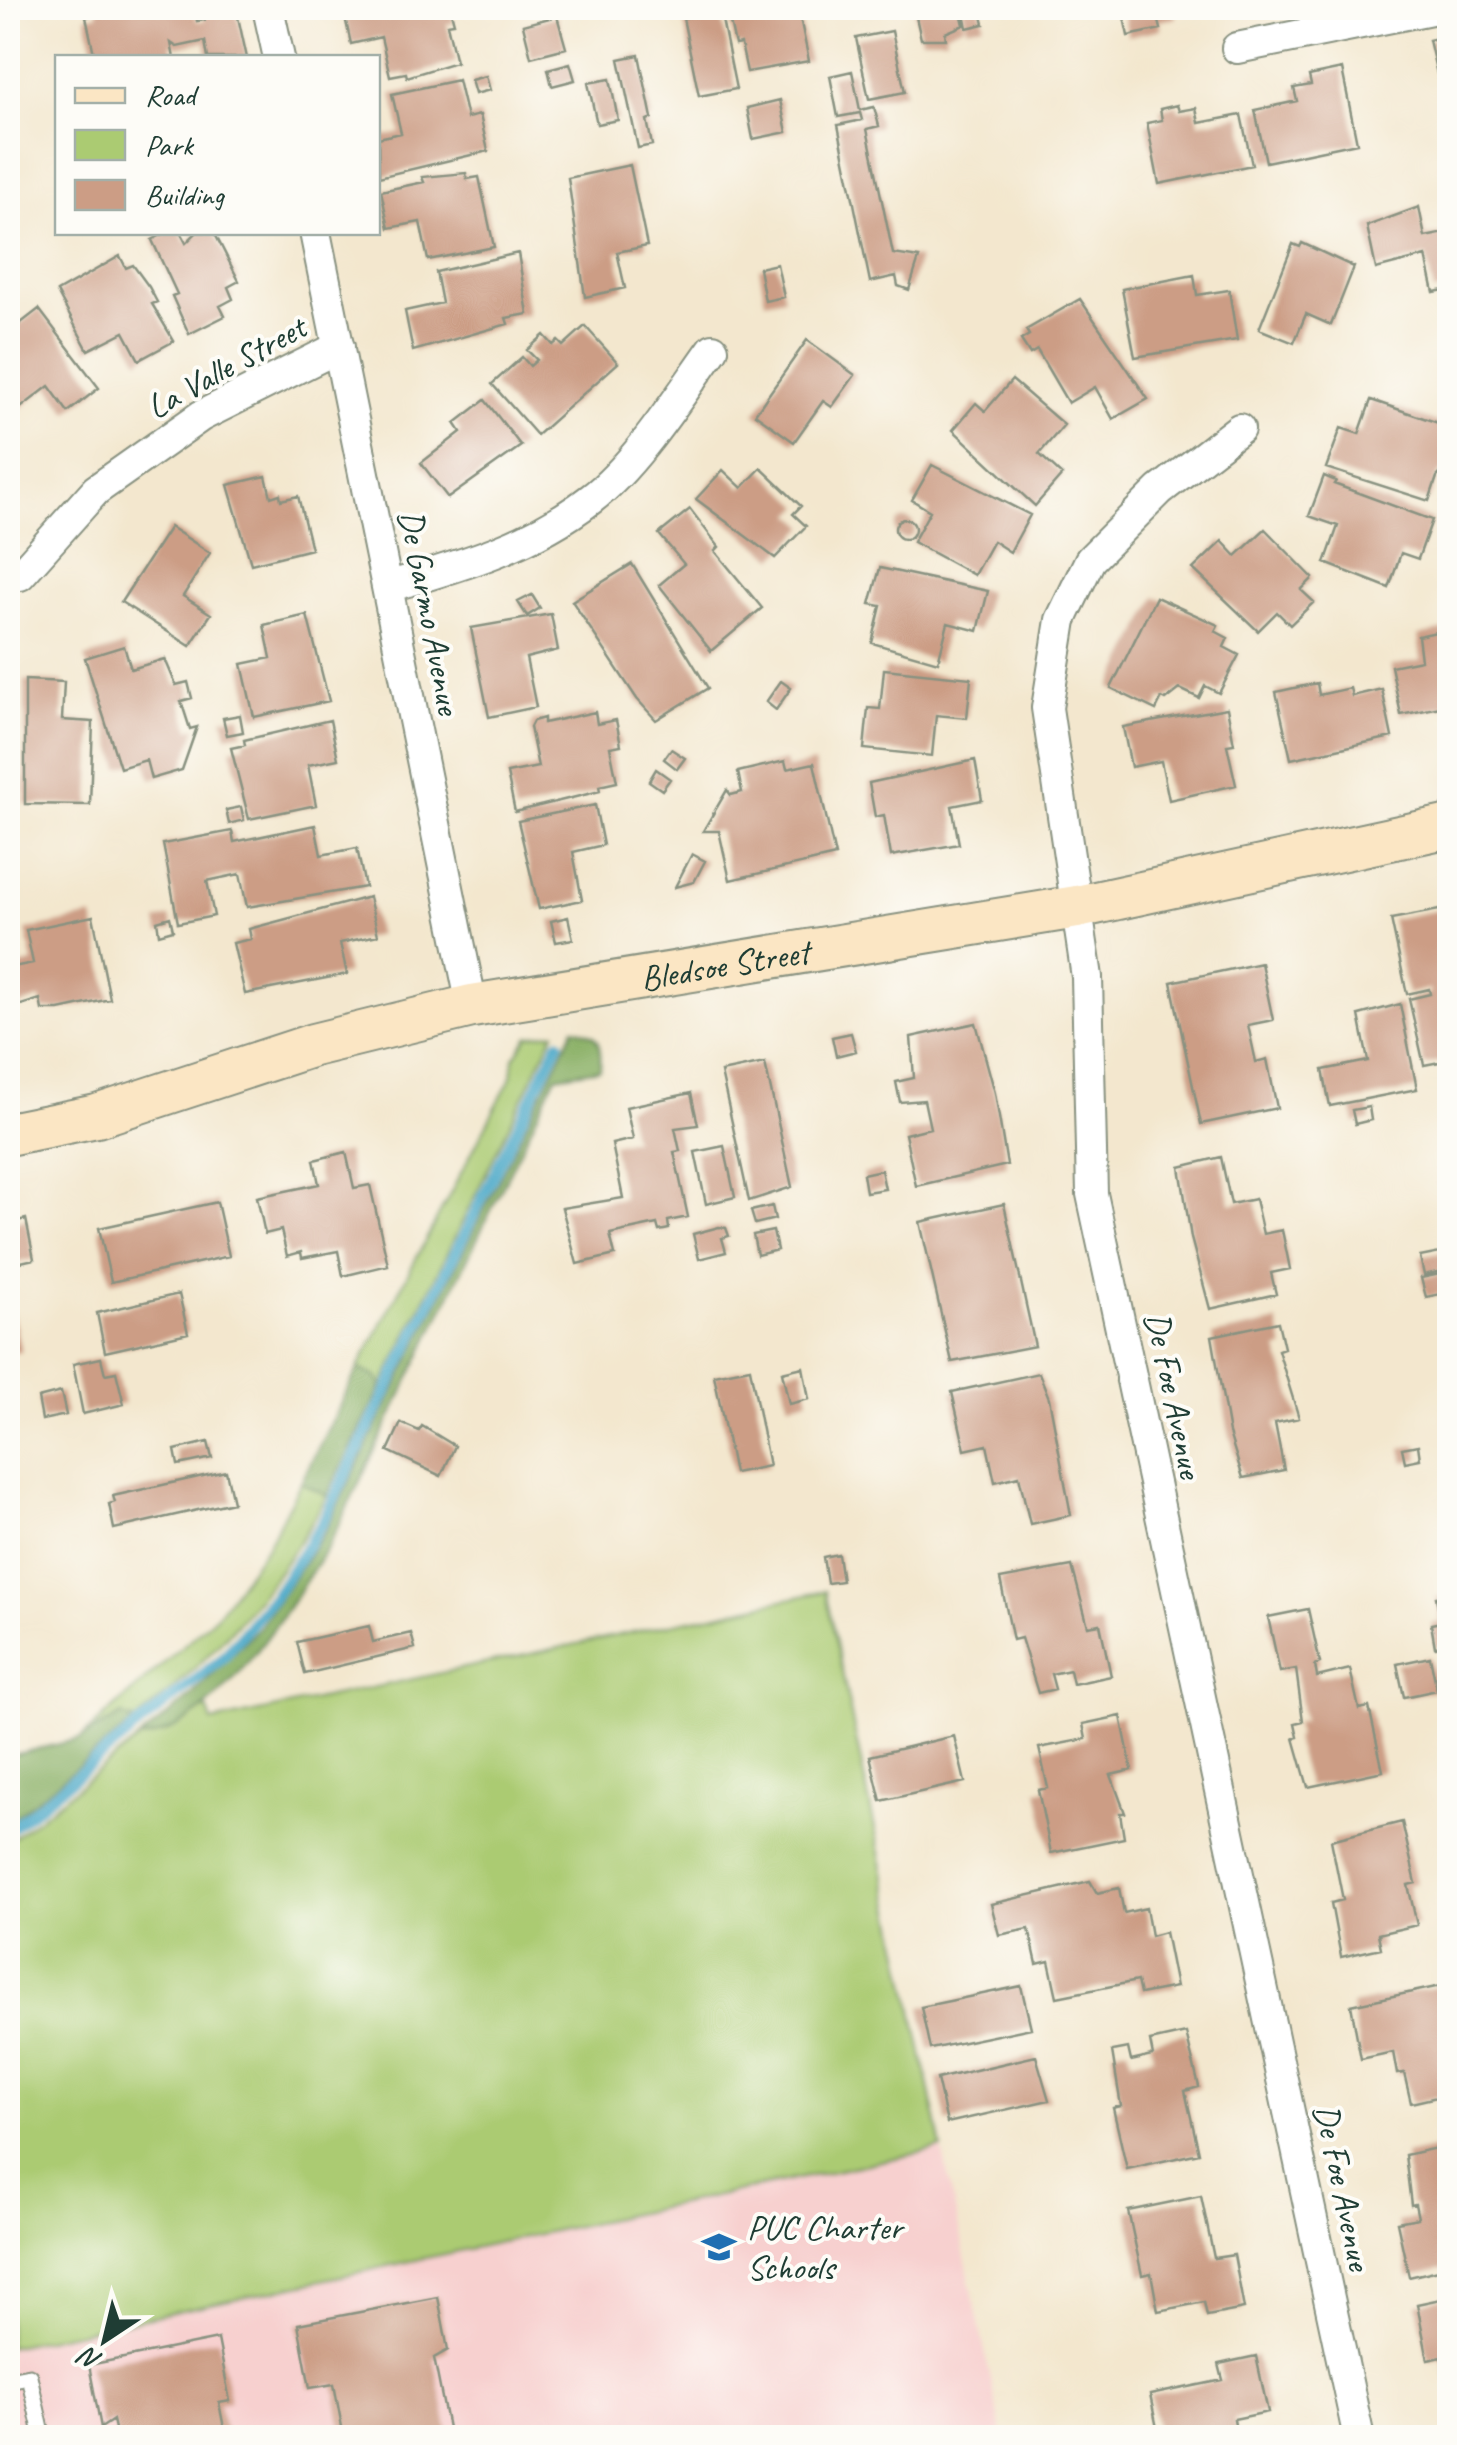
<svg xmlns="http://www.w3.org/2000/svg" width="1457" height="2445" font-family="Caveat,sans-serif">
	<rect width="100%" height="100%" fill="#fdfcf7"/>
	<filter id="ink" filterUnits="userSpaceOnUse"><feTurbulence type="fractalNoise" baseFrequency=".01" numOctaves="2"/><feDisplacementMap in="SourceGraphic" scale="20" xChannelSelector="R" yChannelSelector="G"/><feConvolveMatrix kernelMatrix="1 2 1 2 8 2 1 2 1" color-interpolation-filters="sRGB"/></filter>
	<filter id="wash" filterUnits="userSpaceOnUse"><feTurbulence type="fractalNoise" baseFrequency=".0048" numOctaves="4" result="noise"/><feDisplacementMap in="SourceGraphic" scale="40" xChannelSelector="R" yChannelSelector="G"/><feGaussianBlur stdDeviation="2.25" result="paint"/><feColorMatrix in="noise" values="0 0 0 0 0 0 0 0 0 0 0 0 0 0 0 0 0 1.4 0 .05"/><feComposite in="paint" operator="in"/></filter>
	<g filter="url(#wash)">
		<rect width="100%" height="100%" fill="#f3e7ce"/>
		<path fill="#f7d0cf" d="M942,2148L1003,2437H8V2347Z"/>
		<path fill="#abcb72" stroke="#658453" stroke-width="2.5" d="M555,1032L382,1386L377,1377L358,1369L512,1076L514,1058L529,1036Z
			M301,1482L327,1496C276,1586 215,1657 134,1722L132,1718L80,1739L216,1616L267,1546Z
			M825,1591L942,2148L8,2347V1842L139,1739L207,1708L212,1722Z"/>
		<path fill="#88af64" stroke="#54764c" stroke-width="2.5" d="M574,1028C600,1033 602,1045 600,1069L556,1076L329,1545C290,1604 215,1734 139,1739L189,1698L259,1627L324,1533Z
			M358,1369L377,1377L382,1386L327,1496L301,1482Z
			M122,1715L134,1722L8,1823V1756L80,1739Z"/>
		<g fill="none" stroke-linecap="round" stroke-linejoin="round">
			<path stroke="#48a7c7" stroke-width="11" d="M8,1831L223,1658L277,1592L323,1521L559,1042"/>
		</g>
		<g id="blocks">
			<path fill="#cc9d85" d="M97,8H194L197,21L205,20L202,8H236L247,58H208L205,41L177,47L171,43L174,58H95L86,17L98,14Z
				M343,8H450L454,23L447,24L456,62L407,77L406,73L390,76L381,37L351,44Z
				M727,8H798L809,61L747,72L741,44L735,45Z
				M914,8H960L964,25L945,33L946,39H921Z
				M963,8H980L984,24L967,28Z
				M1122,8H1173L1176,18L1159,21L1161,29L1128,36Z
				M720,10L736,89L699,96L683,18Z
				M557,16L566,48L531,57L523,25Z
				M892,31L905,92L869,99L856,38Z
				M1450,35V103L1444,104L1429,40Z
				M639,55L652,118L647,120L652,145L638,148L619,59Z
				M570,63L575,80L552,86L548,69Z
				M1342,69L1357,143L1266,162L1255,110L1297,101L1294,88L1311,85L1309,76Z
				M852,71L860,110L874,107L879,126L867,129L893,254L919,258L909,290L898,286L896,276L870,282L838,125L862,120L860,113L838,117L830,76Z
				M486,76L490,90L475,94L471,80Z
				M610,79L618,120L597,124L588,83Z
				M458,80L467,118L480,115L488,151L379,177L378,138L401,133L392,94Z
				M780,100L787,132L753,139L747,108Z
				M1177,105L1179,111L1196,108L1199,123L1241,115L1252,165L1159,184L1147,123L1162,120L1160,109Z
				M630,165L647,246L617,252L625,288L585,297L568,178Z
				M466,173L467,179L479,177L494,247L428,260L420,222L389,228L381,191L424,182L422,177Z
				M1419,207L1425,237L1450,232V289L1434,292L1426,256L1376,269L1367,226Z
				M167,232H180L186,243L197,232H214L239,281L228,287L233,299L220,306L225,316L189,334L172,296L177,294L152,240Z
				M1302,243L1354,267L1331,325L1306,314L1294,343L1259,329L1293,244L1300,247Z
				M518,253L528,314L506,318L508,324L413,351L405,311L442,303L436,272Z
				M120,256L126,268L133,265L149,287L157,302L152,304L174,341L139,360L124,332L88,350L57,292Z
				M777,264L784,297L765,301L759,268Z
				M1194,275L1197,295L1229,290L1237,340L1135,357L1122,289Z
				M1080,299L1148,399L1113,419L1095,387L1068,403L1037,350L1030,354L1021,340L1029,335L1026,330Z
				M39,309L99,388L68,412L49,386L18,410L8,395V333Z
				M585,326L618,363L537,435L492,384L522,357L530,366L537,360L527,350L544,335L553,345L558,341L563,346Z
				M807,340L855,375L832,407L823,401L794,442L755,414Z
				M1012,380L1064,425L1039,454L1062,475L1035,506L953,430L976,403L985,411Z
				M485,400L521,446L448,498L421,463L461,432L455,423Z
				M1371,400L1450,427V464L1437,477L1429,501L1326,468L1341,428L1359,434Z
				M932,465L1030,515L1010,552L993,541L974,575L913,542L930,511L912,500Z
				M761,468L801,506L793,514L806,526L775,558L696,499L723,470L742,488Z
				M266,476L271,497L280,494L281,500L298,496L311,549L251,564L228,485Z
				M1324,476L1336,481L1334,484L1432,520L1418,559L1401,553L1389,588L1325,563L1338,526L1309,516Z
				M690,509L719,547L715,551L762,608L711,651L659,585L684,564L659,534Z
				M895 529a10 10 0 1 1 20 0a10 10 0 1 1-20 0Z
				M170,527L210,553L183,596L211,614L190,646L121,602Z
				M1265,529L1313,578L1301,590L1314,602L1290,625L1277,612L1258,631L1193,569L1222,541L1236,556Z
				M632,564L708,688L656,720L637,699L572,601Z
				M880,568L988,591L978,631L948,623L938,662L872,643L881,606L870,604Z
				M532,595L540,608L527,616L518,602Z
				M1156,597L1218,625L1215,631L1228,638L1224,647L1239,655L1219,693L1205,686L1199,698L1180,689L1166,700L1162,698L1156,710L1111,688Z
				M551,614L558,650L526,658L536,707L489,717L471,628Z
				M307,615L329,701L254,717L242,664L271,658L264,625Z
				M1450,629V705L1401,715L1391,666L1421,660L1418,636Z
				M124,646L131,669L165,659L176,685L188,682L192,698L181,701L190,729L197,727L182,770L151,779L146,760L120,768L85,658Z
				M884,669L971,678L967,718L936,715L932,756L864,749L868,708L880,709Z
				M25,680L64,682L62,720L93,722L90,805L25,804Z
				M781,681L791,688L776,710L766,702Z
				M1317,683L1319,695L1350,688L1352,696L1382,689L1392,737L1291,759L1276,692Z
				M1227,708L1234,744L1227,745L1236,785L1169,800L1161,761L1131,767L1123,727Z
				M595,712L597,724L616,720L621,745L610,747L617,782L599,786L600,791L515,812L507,773L538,767L530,727L533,721L544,718V723Z
				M240,715L243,732L227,735L223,718Z
				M330,720L338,759L308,765L316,805L249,819L231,748L245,745L244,740Z
				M671,749L685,758L677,769L664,759Z
				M975,760L982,800L952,806L959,844L891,856L884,815L875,817L869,783Z
				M785,761L787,769L814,763L835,856L730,880L719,831H703L727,790L731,795L742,792L738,772Z
				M656,769L670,779L662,790L649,781Z
				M595,805L603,845L573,852L582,900L539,909L518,821Z
				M241,807L244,820L229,824L226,810Z
				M315,825L321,855L357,848L365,887L247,907L240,874L207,881L214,916L178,923L163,844L232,831L234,842Z
				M692,854L705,861L694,882L675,887Z
				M369,897L378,935L340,943L347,974L245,994L233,943L251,939L249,929Z
				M1450,908V1060L1424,1065L1409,999L1430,994L1429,989L1407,994L1391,919Z
				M93,916L110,999L59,1010H42L40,999L8,1009V968L33,963L26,930Z
				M170,917L173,930L159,934L157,921Z
				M568,917L573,939L556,942L551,921Z
				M1261,963L1273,1020L1248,1025L1256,1062L1267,1059L1277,1108L1201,1124L1171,982Z
				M1400,1004L1417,1089L1330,1106L1323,1070L1368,1061L1359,1015Z
				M976,1023L995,1093L1007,1165L916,1186L905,1134L930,1128L924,1100L900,1102L896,1082L914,1078L911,1037Z
				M851,1033L856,1051L836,1056L832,1037Z
				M765,1063L792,1187L749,1201L721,1072Z
				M691,1093L698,1125L675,1128L680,1151L674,1152L688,1217L668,1221L669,1229L659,1231L657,1224L610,1234L615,1255L577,1264L562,1208L623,1198L612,1144L633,1139L626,1107Z
				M1369,1107L1371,1120L1355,1124L1352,1110Z
				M724,1146L735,1197L706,1204L695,1152Z
				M346,1152L354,1188L370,1185L388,1265L343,1276L338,1251L302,1258L301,1252L287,1256L281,1230L265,1234L257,1197L319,1184L314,1160Z
				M1221,1157L1231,1204L1255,1199L1263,1234L1282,1230L1290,1269L1271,1273L1276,1294L1210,1309L1191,1238L1180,1167Z
				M881,1170L885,1189L866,1192L863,1174Z
				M217,1202L229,1256L111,1282L99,1228Z
				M1004,1204L1035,1346L952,1362L920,1222Z
				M772,1206L775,1219L755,1224L751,1211Z
				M26,1219L34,1259L8,1265V1223Z
				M719,1227L726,1228L729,1236L722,1238L726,1252L699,1259L693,1234Z
				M773,1231L777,1250L757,1255L753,1235Z
				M1450,1251V1269L1424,1275L1420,1257Z
				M1450,1272V1292L1426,1297L1421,1278Z
				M12,1284L10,1301L21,1351L8,1354V1285Z
				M179,1294L188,1333L105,1352L97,1313Z
				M1278,1322L1284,1348L1278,1350L1299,1418L1275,1423L1284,1470L1243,1478L1229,1433L1212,1336Z
				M101,1358L105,1374L116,1372L124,1404L83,1414L73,1364Z
				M803,1367L809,1399L789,1404L782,1372Z
				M750,1368L769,1466L734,1473L714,1375Z
				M1039,1373L1049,1398L1071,1515L1030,1524L1019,1476L995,1482L987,1445L965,1450L952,1392Z
				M61,1392L66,1415L42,1420L38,1398Z
				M401,1423L419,1431L422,1426L455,1446L441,1476L388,1451Z
				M208,1442L212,1458L178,1465L175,1450Z
				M1418,1445L1420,1459L1405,1462L1402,1448Z
				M226,1471L233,1502L114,1529L109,1504L115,1502L113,1496Z
				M838,1554L842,1581L827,1583L823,1557Z
				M1072,1566L1088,1626L1100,1624L1111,1676L1073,1684L1070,1670L1051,1674L1055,1689L1038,1693L1021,1638L1013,1640L1000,1579Z
				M1450,1595V1645L1435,1647L1431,1624L1441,1622L1436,1597Z
				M1308,1609L1320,1663L1315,1665L1317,1677L1350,1669L1359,1709L1369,1707L1383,1771L1308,1787L1294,1738L1298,1737L1295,1723L1303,1721L1296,1669L1280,1672L1268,1617Z
				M369,1626L373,1642L411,1633L415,1648L305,1674L297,1642Z
				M1430,1657L1437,1690L1404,1697L1397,1664Z
				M1121,1716L1132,1770L1111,1775L1125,1813H1120L1124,1838L1051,1853L1038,1790L1048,1788L1039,1748L1086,1739L1083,1724Z
				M954,1736L965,1782L881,1801L870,1756Z
				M1402,1822L1416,1883L1408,1885L1417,1925L1378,1934L1381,1948L1341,1957L1331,1903L1343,1900L1331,1840Z
				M1090,1881L1097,1893L1119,1888L1124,1913L1146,1908L1151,1936L1165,1932L1176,1987L1140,1994L1137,1981L1057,1997L1049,1961L1037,1964L1029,1929L999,1935L991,1904Z
				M1450,1984V2094L1411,2103L1404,2073L1397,2074L1393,2052L1361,2059L1351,2005Z
				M1021,1986L1031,2028L930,2049L921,2007Z
				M1186,2033L1199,2087L1185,2091L1199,2153L1127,2169L1113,2108L1121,2106L1112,2051L1128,2048L1131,2061L1153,2056L1150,2041Z
				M1036,2056L1049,2100L947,2123L937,2079Z
				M1450,2140L1447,2268L1409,2277L1397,2222L1418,2218L1415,2204L1411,2205L1405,2155L1446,2146Z
				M1201,2196L1214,2258L1234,2255L1244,2309L1207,2316L1204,2302L1158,2311L1151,2273L1142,2275L1128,2211Z
				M438,2297L448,2350L434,2358L450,2438H344L334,2384L310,2388L298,2324Z
				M1450,2297V2385H1448L1442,2357L1428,2360L1417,2304Z
				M218,2339L230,2401L219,2403L226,2438H117L113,2420L101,2428L89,2365Z
				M1256,2356L1268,2412L1234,2419L1237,2438H1142L1140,2432L1157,2428L1150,2395L1223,2380L1219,2364Z"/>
		</g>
	</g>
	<g filter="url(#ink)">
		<use href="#blocks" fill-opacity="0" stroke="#899281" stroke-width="2.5"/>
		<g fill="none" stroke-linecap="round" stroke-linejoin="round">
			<g stroke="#899281" stroke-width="19">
				<path id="lane" d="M8,2380L29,2376L43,2438"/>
			</g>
			<g stroke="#899281" stroke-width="34">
				<path id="street" d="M268,8L279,58
					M1237,48L1436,8
					M315,232L472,1006
					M1239,429L1160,490L1090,560L1061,620L1047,708L1087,977L1092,1194L1359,2438
					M20,575L96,490L201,416L339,347
					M387,587C459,566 531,546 591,499C635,466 680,395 713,349"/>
			</g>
			<g stroke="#899281" stroke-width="46">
				<g id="secondary">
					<path id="s1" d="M8,1134L97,1116L313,1045L472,1006L1077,907L1450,826"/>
				</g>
			</g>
			<use href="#lane" stroke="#fff" stroke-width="15"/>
			<use href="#street" stroke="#fff" stroke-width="30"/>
			<use href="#secondary" stroke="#fbe6c4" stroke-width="42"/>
		</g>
	</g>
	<defs>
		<g id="school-bare" transform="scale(2.7)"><path d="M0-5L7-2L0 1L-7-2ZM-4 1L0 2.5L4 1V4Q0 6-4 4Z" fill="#1f6fb2" stroke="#fdfcf7" stroke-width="2.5" paint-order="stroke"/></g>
	</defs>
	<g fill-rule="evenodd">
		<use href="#school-bare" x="719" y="2247"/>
	</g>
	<g text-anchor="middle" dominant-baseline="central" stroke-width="8" stroke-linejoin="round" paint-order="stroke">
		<g font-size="35" fill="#1f3d34" stroke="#fdfcf7">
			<text transform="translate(226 367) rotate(-29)">La Valle Street</text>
			<text transform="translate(430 612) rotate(79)">De Garmo Avenue</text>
			<text stroke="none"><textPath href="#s1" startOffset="738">Bledsoe Street</textPath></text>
			<text transform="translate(1174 1395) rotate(78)">De Foe Avenue</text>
			<text transform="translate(1343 2187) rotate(78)">De Foe Avenue</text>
		</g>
		<g font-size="35" fill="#1f3d34" stroke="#fdfcf7" text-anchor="start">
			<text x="747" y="2227">PUC Charter<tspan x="747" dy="40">Schools</tspan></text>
		</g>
	</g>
	<rect width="1457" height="2445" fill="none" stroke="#fdfcf7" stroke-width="40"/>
	<rect x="55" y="55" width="325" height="180" fill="#fdfcf7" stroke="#a4b0a9" stroke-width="2.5"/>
	<rect x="75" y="88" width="50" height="15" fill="#fbe6c4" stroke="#a4b0a9" stroke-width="2.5"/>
	<text x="145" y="105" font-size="30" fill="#1f3d34">Road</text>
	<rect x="75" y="130" width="50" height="30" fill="#abcb72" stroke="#a4b0a9" stroke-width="2.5"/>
	<text x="145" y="155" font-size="30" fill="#1f3d34">Park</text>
	<rect x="75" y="180" width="50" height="30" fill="#cc9d85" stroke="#a4b0a9" stroke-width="2.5"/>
	<text x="145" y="205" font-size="30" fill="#1f3d34">Building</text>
	<g transform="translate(105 2340) rotate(215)" stroke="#fdfcf7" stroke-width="8" paint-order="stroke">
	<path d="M0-8L18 38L0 25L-18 38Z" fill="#1f3d34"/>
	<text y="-15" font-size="28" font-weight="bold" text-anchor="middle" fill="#1f3d34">N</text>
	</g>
</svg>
